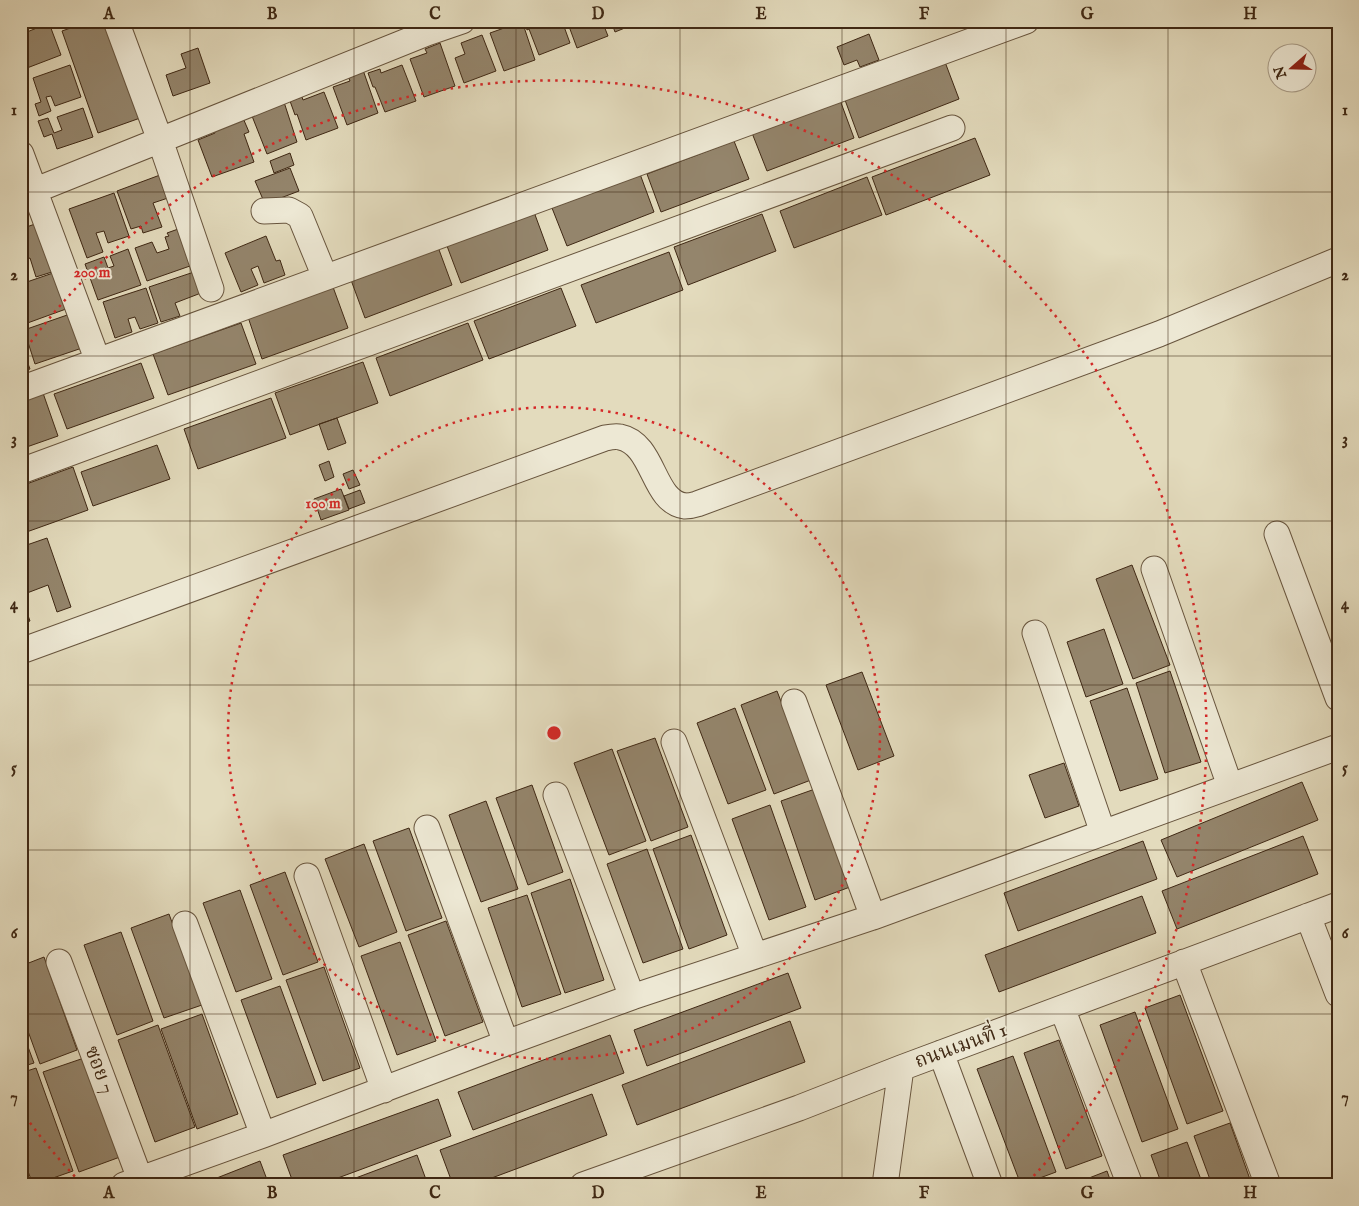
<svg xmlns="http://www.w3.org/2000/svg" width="1359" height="1206" font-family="'IM FELL English','Noto Serif Thai',serif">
	<rect width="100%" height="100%" fill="#e3dbbd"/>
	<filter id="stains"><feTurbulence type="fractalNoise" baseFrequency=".004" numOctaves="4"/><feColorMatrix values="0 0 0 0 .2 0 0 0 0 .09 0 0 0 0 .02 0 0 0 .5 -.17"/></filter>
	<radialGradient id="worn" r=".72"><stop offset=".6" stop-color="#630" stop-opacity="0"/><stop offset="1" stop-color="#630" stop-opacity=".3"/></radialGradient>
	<path fill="#94856c" stroke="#3f2814" d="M90,21H110L143,117L98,133L62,31Z
		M166,21H186L168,27Z
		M368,21H388L370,28Z
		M509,21H522L535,60L504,71L490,33L507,27L505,23Z
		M524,21H562L570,43L539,55L529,29L527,30Z
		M567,21H602L608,36L577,48Z
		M611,21H642L615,32Z
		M49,23L61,55L27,68L21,54V32L26,30L27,32Z
		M869,34L879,60L860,67L857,60L844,65L837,47Z
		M482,35L496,71L464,83L455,58L465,54L461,43Z
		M440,43L455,86L424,97L410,59L427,53L425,49Z
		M198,48L210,83L173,96L166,75L186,68L181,54Z
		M945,62L959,99L859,138L845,100Z
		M70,65L81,97L55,106L51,96L46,97L51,111L39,116L35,104L41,102L33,78Z
		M402,65L416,101L385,112L375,87H373L368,73L380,69L381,73Z
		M363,70L378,113L347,125L333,87L350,81L348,76Z
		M324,92L338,128L306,140L297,114L295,115L290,101L302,97L303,100Z
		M283,99L297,142L267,154L252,116Z
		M840,100L854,138L767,171L752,133Z
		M83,108L93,137L57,149L52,134L44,137L38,121L48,118L54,133L62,130L57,117Z
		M243,118L249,132L244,134L254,162L212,177L198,140L215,133L214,129Z
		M975,138L990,175L886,215L872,177Z
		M734,141L749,179L661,212L647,174Z
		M290,153L294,165L274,173L270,161Z
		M290,168L299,191L265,204L255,181Z
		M640,174L654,212L567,246L552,208Z
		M160,175L168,198L153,203L162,227L143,233L141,226L131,229L117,191Z
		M867,177L882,215L794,248L780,211Z
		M114,193L129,236L108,243L104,231L96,233L103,252L87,258L69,209Z
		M534,212L548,250L461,283L447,246Z
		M762,214L776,251L688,285L674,247Z
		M35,224L52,272L36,277L30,258L21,261V229Z
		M181,228L187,244L183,245L190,266L147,281L135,248L152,242L157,253L169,249L165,237L169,236L167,233Z
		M266,236L276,261L280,260L285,275L264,283L258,266L251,269L258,285L241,292L225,253Z
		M438,247L452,285L365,318L351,280Z
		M128,249L141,285L98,300L85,264L104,257L108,268L114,266L110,256Z
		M669,252L683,290L596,323L581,285Z
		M194,272L201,293L175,303L180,316L161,322L149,287Z
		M53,273L66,309L22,325L21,284Z
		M333,287L348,328L262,359L248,317Z
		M146,288L158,323L140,329L135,317L128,319L132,332L115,338L103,302Z
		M561,288L576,326L489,359L474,321Z
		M73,313L85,347L35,364L24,330Z
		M241,323L256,364L168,395L153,354Z
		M468,323L483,360L390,396L376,358Z
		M21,345L30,369L21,372Z
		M363,362L378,403L290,435L275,393Z
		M141,363L154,398L67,429L54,394Z
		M43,393L58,436L21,449V401Z
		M271,398L286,438L198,469L184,429Z
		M337,418L346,443L328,450L319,424Z
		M157,445L170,479L93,506L81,472Z
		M329,461L334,477L325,481L319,465Z
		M73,467L88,510L21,534V486Z
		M353,470L360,485L349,489L343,474Z
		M341,489L349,510L321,520L314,499Z
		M360,490L365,503L349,509L344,496Z
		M47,538L71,607L57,612L48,585L27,593L21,576V547Z
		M1132,565L1170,665L1133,679L1096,579Z
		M21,596L30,621L21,624Z
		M1104,629L1123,684L1086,697L1067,642Z
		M1170,671L1201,762L1165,773L1136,683Z
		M862,672L894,756L858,770L826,685Z
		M1127,688L1158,779L1120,791L1090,701Z
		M777,691L811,780L774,794L741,705Z
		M735,708L766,790L728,804L697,723Z
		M655,738L688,827L651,841L617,751Z
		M612,749L646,841L609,855L574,763Z
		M1064,763L1079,806L1045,818L1029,775Z
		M1302,782L1318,820L1177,877L1161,840Z
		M532,785L563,872L528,885L496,798Z
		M815,789L850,887L815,900L781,801Z
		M486,801L518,889L481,902L449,815Z
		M770,805L806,907L769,920L732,819Z
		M409,828L442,918L406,931L373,841Z
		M691,835L727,935L689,949L653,849Z
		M1303,836L1318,874L1177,929L1162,891Z
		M1143,841L1157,879L1018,931L1004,893Z
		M364,844L397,932L359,947L325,859Z
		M647,849L683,949L643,963L607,864Z
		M285,872L318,962L283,975L250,885Z
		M570,879L604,980L565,993L531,893Z
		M240,890L272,979L236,992L203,903Z
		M527,895L561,994L522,1007L488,908Z
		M1142,896L1156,933L999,992L985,955Z
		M169,914L202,1005L164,1018L131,928Z
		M446,921L483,1022L445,1036L408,935Z
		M121,932L153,1021L117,1035L84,945Z
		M400,942L436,1041L397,1055L361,956Z
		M44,957L77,1050L40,1064L21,1012V966Z
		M324,967L360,1068L323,1081L286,980Z
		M788,973L801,1008L647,1066L634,1030Z
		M280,986L316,1084L277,1098L241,1000Z
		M1180,995L1223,1111L1187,1124L1145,1008Z
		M1135,1012L1178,1129L1142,1142L1100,1025Z
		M202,1014L238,1114L197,1129L161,1029Z
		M790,1021L805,1062L637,1125L622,1085Z
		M158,1025L195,1127L155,1142L118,1040Z
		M21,1028L34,1063L21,1067Z
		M610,1035L624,1073L473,1130L458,1092Z
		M1059,1040L1102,1156L1066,1169L1024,1053Z
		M1013,1056L1056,1172L1021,1185L977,1069Z
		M84,1058L120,1157L79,1172L43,1072Z
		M36,1068L73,1171L33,1185L21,1152V1073Z
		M592,1094L607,1135L473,1185H453L440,1150Z
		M438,1099L451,1136L319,1185H294L283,1155Z
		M1230,1123L1252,1185H1212L1194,1136Z
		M1187,1142L1203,1185H1162L1151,1155Z
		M417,1155L428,1185H337Z
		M260,1161L269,1185H199Z
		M1107,1171L1112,1185H1071Z"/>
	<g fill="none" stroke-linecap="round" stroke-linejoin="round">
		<g stroke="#68553e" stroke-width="27">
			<path id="minor" d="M116,21L160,140L211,289
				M21,154L93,348
				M21,196L427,33L462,21
				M264,211L289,210L300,216L325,277
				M21,389L1026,21
				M21,471L952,128
				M1277,534L1338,698
				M1154,569L1230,786
				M1035,633L1103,833
				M21,651L605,438C610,437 616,436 620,437C655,444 652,502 685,506C689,506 694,505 697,504L1159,334L1338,260
				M794,702L873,917
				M674,742L755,956
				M556,795L632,997
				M427,828L506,1043
				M307,876L384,1090
				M1308,916L1338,994
				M185,924L263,1135
				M59,962L140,1179
				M1184,962L1268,1185
				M1062,1008L1130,1185
				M941,1053L990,1185
				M124,1185L263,1135L506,1043L632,997L873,917L1338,747
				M583,1185L799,1108L901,1068L1338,905
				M885,1185L901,1068"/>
		</g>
		<use href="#minor" stroke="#ede8d4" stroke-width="25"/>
	</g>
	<path fill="none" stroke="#3f2814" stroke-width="1" stroke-opacity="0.55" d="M190,21V1185M354,21V1185M516,21V1185M680,21V1185M842,21V1185M1006,21V1185M1168,21V1185M21,192H1338M21,356H1338M21,521H1338M21,685H1338M21,850H1338M21,1014H1338"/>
	<g fill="none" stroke="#d62828" stroke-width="2.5" stroke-dasharray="2.5 5">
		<circle cx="554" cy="733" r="326"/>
		<path d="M80 1182A653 653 0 0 1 22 1112M22 354A653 653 0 1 1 1028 1182"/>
	</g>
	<g text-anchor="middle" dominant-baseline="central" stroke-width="4" stroke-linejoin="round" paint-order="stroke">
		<g font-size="20" fill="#3f2814" stroke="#ede8d4">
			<text transform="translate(961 1046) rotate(-20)">ถนนเมนที่ 1</text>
			<text transform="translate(99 1070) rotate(69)">ซอย 7</text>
		</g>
	</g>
	<circle cx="554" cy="733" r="8" fill="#d62828" stroke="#ede8d4" stroke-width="2.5"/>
	<g font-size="15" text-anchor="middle" font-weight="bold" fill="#d62828" stroke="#ede8d4" stroke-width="4" stroke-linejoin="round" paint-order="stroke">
		<text x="92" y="277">200 m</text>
		<text x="323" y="508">100 m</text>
	</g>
	<rect width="1359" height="1206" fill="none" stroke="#e3dbbd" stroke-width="55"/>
	<g transform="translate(1292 68) rotate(250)"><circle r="24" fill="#ede8d4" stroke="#a79b87"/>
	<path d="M0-4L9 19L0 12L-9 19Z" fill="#8f2418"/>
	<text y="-8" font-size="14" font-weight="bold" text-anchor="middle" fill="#3f2814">N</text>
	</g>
	<rect x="28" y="28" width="1304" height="1150" fill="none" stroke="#3f2814" stroke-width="2"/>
	<g font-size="16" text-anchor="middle" font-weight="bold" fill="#3f2814">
		<text x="109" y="19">A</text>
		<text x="272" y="19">B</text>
		<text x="435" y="19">C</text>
		<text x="598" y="19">D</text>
		<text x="761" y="19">E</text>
		<text x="924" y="19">F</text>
		<text x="1087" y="19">G</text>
		<text x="1250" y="19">H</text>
		<text x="14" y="115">1</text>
		<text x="1345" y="115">1</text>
		<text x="14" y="280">2</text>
		<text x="1345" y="280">2</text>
		<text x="14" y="444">3</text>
		<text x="1345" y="444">3</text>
		<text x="14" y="609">4</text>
		<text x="1345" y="609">4</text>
		<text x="14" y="773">5</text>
		<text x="1345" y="773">5</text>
		<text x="14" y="938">6</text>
		<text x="1345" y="938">6</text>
		<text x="14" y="1102">7</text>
		<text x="1345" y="1102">7</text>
		<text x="109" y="1198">A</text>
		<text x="272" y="1198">B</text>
		<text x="435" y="1198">C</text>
		<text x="598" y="1198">D</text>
		<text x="761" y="1198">E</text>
		<text x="924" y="1198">F</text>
		<text x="1087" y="1198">G</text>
		<text x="1250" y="1198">H</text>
	</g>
	<rect width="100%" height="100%" filter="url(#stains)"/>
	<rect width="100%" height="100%" fill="url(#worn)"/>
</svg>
